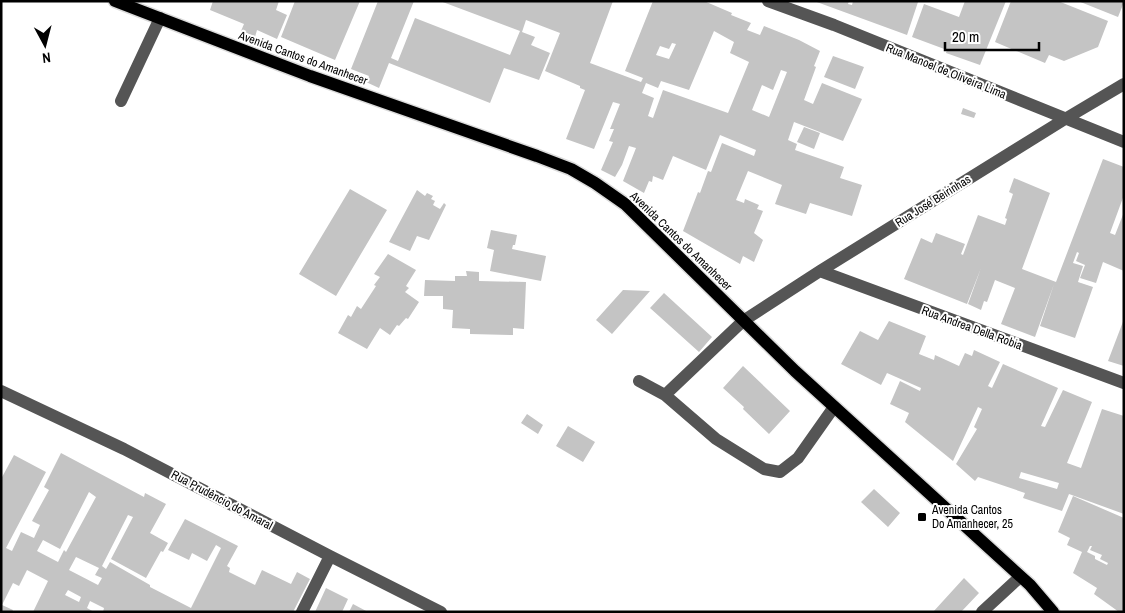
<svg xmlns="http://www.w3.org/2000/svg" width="1125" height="613" font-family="'Archivo Narrow',sans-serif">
	<rect width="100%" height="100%" fill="#fff"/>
	<path fill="#c4c4c4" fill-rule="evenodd" d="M213,1H279L276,10L287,15L277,39L257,30L255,37L241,31L244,24L210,10Z
		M295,1H360L335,60L281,37Z
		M378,1H414L391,58L398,61L415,18L510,55L520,31L440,1H613L590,63L641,82L643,78L625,71L653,1H704L732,13L731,15L751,23L747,30L760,35L764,26L799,40L820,51L814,66L816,67L804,100L813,104L822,83L862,99L843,141L794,122L788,140L797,144L795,150L844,167L840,178L862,185L852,216L810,203L806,214L775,204L782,185L748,171L736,200L744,203L745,199L759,205L757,209L763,211L754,233L763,240L754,262L743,256L740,264L683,231L698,192L700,193L708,171L711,172L722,143L754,156L756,150L720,135L706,170L673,156L663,180L653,176L652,182L649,181L644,193L623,181L636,148L629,146L622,165L615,177L601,170L613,142L609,141L614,129H610L620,104L613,102L594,149L566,139L585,90L580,88V86L545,71L560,33L526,20L522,32L535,37L531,45L550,53L539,80L504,68L490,103L389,63L379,88L366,82L369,76L351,69ZM714,31L734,42L730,53L749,62L728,113L663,90L653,118L648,116L654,98L642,93L646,83L658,88L661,81L689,90ZM672,43L676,44L669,59L656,55L660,46L669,49ZM781,70L787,72L769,117L752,110L762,85L773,90Z
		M814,1H849L848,4L852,5L853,1L918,2L907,35Z
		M965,1H1006L980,65L946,53L947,50L912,37L924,4L959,17Z
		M1011,1H1058L1108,21L1098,47L1064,61L1049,55L1045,63L995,42Z
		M1078,1H1124V2L1118,17Z
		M833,56L864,67L855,89L824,77Z
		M963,108L976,113L974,118L961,114Z
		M804,127L820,133L814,149L797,142Z
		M1103,159L1124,167V195L1110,233L1115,235L1124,212V271L1103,262L1096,283L1080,278L1085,265L1076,261L1079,253L1077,252L1073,263L1083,266L1078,282L1093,287L1075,338L1040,326L1054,284L1035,337L1001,324L1015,288L995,280L987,302L984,301L981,310L968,304L981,268L967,304L904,279L921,238L932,243L936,233L965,244L961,254L963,255L978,215L1005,225L1007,219L1005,218L1013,194L1009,192L1014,178L1050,193L1022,269L1056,282Z
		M350,189L387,210L336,296L299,274Z
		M417,190L425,196L427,193L433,196L431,199L435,201L433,205L440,209L444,203L446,205L429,240L417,236L410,251L389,242Z
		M491,230L517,235L515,245H513L512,249L546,256L541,281L490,271L494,250L487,248Z
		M388,254L416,270L406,286L409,288L405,292L419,302L408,319L406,318L399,326L397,325L390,335L380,328L367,349L338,333L348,315L351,317L357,306L361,309L376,286L374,285L380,277L374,274Z
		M466,271L479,272V281L526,282L524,329L513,328V335L470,334V329L452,328L453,310L443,309V296H424L425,280L455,281V276H467Z
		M623,290L650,291L612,334L596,320Z
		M664,293L712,337L699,352L650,308Z
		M1124,319V366L1108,361Z
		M889,321L926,336L919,354L934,360L935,355L959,366L965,353L972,356L974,350L1000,362L988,386L992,388L1003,364L1058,388L1041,426L1045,427L1063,390L1092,402L1067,463L1081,468L1102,409L1124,416V514L1069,494L1062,511L1023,498L1025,493L978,477L975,481L956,464L977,429L974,427L982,409L978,407L953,461L905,422L909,413L890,404L900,381L920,391L921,388L887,373L881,385L841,364L860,331L878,340ZM1021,472L1059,483L1057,489L1019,478Z
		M743,366L790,411L769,434L743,409L744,407L723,388Z
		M527,414L543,425L538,434L521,423Z
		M568,426L595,442L583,462L556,446Z
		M61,453L144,497L145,493L166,504L150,533L168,543L163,552L161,551L146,578L111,559L133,517L128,515L102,566L106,569L110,562L150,585V587L191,608L221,548L216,545L207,561L192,553L189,560L168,550L185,519L238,546L227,566L230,568L229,572L255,585L262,570L291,584L297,572L310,579L293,612H103L104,608L90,601L87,608L94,612H33L48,581L27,570L19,586L13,583L2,605L13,610L12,612H1V479L14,455L46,472L6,548L12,551L21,532L34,538L40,525L32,521L49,490L44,487ZM89,492L96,497L66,552L64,550L58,562L37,551L43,540L60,549ZM76,557L99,568L95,575L102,578L98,585L69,570ZM68,590L81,597L79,602L65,595Z
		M874,489L900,513L888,527L861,502Z
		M1073,496L1124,518V612H1119L1094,594L1097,588L1073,573L1082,552L1067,545L1070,538L1058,532ZM1090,546H1092L1090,550L1102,555L1100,559L1108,563L1107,565L1095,559V556L1087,552Z
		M964,578L979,593L961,612H933Z
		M326,588L348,599L342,612H315Z
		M353,604L368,612H349Z"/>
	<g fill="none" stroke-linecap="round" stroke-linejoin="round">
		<g stroke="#dbdbdb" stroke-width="15">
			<path id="major" d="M115,1L310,76L537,156L571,169L595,183L625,204L795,371L1030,585L1053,612"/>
		</g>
		<path stroke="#555" stroke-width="12" d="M768,1L834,25L1124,142
			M121,101L160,18
			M820,271L1124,383
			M639,381L665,395L716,439L764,469L780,472L798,458L834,407
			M1,391L124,449L330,556L441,612
			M665,395L743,321L820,271L1065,119L1124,84
			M302,612L330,556
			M982,612L1020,577"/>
		<use href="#major" stroke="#000" stroke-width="12"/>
	</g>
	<rect fill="#000" stroke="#fff" stroke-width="2" x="917" y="512" width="10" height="10" rx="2.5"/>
	<g text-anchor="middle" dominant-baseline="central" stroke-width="4" stroke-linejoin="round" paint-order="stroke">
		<g font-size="12" fill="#000" stroke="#fff">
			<text transform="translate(303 58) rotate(20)">Avenida Cantos do Amanhecer</text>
			<text transform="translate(946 71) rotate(22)">Rua Manoel de Oliveira Lima</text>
			<text transform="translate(933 201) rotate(-32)">Rua José Beirinhas</text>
			<text transform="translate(681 241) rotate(44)">Avenida Cantos do Amanhecer</text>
			<text transform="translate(972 328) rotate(20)">Rua Andrea Della Robia</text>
			<text transform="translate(222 500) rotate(28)">Rua Prudêncio do Amaral</text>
		</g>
		<g font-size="12" fill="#000" stroke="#fff" text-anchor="start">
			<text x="932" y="510">Avenida Cantos<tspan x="932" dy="14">Do Amanhecer, 25</tspan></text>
		</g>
	</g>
	<rect width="1125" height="613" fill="none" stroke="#000000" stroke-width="5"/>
	<g transform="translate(45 45) rotate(173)" stroke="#ffffff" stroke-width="4" paint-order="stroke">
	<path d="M0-4L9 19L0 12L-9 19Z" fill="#000000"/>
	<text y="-8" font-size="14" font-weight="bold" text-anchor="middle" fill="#000000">N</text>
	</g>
	<path d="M945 42v8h94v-8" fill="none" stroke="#000000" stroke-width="2.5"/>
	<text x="952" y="42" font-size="15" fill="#000000" stroke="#ffffff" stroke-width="4" paint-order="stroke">20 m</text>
</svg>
